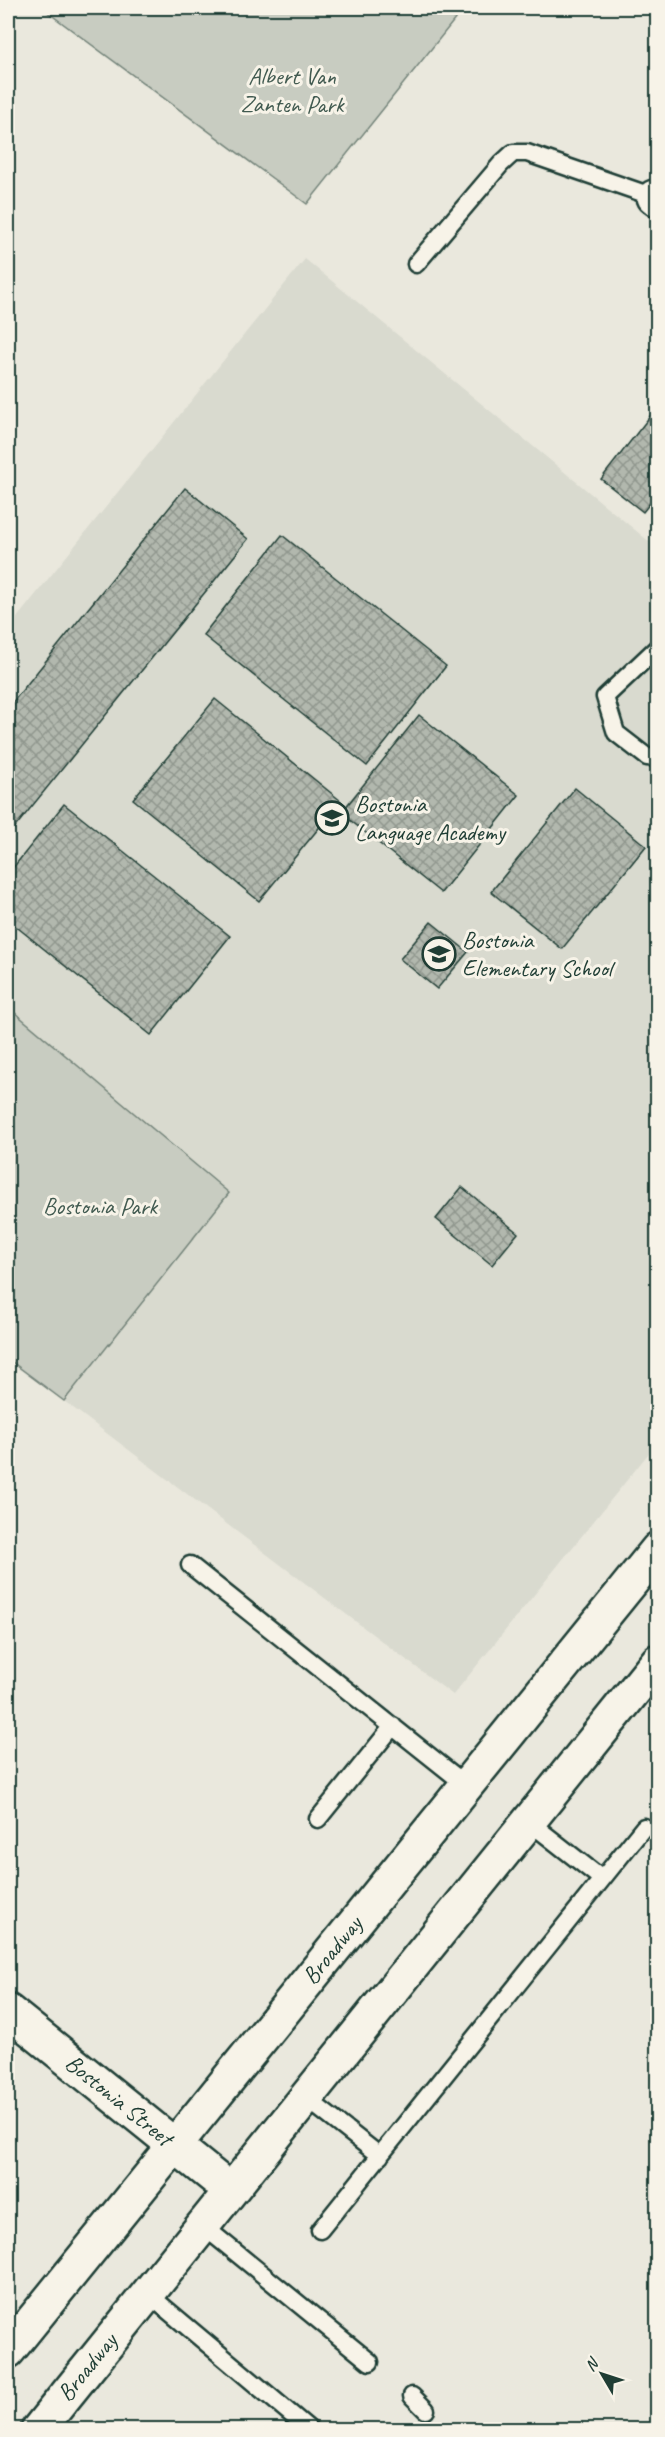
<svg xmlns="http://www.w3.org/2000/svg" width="665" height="2437" font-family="Caveat,sans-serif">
	<defs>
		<pattern id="building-cross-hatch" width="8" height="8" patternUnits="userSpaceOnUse" patternTransform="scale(1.5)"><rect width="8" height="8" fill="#b2b8ae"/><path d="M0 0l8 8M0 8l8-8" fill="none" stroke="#90978e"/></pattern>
	</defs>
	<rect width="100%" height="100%" fill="#eae8dd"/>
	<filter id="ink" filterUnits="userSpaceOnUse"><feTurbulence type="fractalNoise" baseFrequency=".0167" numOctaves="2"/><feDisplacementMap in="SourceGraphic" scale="12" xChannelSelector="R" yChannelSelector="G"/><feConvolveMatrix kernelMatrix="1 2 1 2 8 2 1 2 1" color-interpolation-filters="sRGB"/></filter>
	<g filter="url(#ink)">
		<path fill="#d9dacf" d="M305,259L657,548V1443L453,1695L64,1401L228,1193L8,1007V629Z"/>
		<path fill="#c8ccc1" stroke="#74847a" stroke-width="1.5" d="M42,8H464L307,204Z
			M8,1007L229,1193L64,1401L8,1359Z"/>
		<path fill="url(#building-cross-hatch)" stroke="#1f3d34" stroke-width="1.5" d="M658,406V493L643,512L601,479Z
			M185,488L248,539L8,836V708Z
			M282,535L446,666L367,766L203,635Z
			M215,699L341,801L259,901L133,799Z
			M419,715L519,795L441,893L341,813Z
			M575,788L646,846L562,949L491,892Z
			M64,804L230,936L151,1035L8,920V874Z
			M431,922L468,952L437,989L400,959Z
			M462,1187L518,1233L492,1265L436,1219Z"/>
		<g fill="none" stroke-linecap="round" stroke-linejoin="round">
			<g stroke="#1f3d34" stroke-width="21">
				<path id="service" d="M416,264L501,164L513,153H527L654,197L658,195
					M658,647L605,697L616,733L647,757L658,758
					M190,1565L466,1785
					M318,1819L393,1726
					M528,1821L602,1879
					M305,2097L380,2156
					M202,2225L370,2362
					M320,2230L644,1827
					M147,2293L310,2430
					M412,2396L426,2410"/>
			</g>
			<g stroke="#1f3d34" stroke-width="38">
				<path id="minor" d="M654,197L658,200
					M8,2011L230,2190"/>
			</g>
			<g stroke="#1f3d34" stroke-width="38">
				<path id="primary" d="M8,2351L658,1549
					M38,2430L658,1661"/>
			</g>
			<use href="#service" stroke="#f7f3e8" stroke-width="16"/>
			<use href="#minor" stroke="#f7f3e8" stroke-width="33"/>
			<use href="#primary" stroke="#f7f3e8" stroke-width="33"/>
		</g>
	</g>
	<defs>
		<g id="school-ring" transform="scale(1.725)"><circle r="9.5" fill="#f7f3e8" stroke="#1f3d34" stroke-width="1.5"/><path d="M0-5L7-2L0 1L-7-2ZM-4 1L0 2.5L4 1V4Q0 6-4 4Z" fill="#1f3d34"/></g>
	</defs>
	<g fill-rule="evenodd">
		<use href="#school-ring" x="332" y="818"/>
		<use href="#school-ring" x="439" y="954"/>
	</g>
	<g text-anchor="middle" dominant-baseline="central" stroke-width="6" stroke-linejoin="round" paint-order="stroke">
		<g font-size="24" fill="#415a50" stroke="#f7f3e8">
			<text x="292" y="76">Albert Van<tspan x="292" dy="28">Zanten Park</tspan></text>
			<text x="100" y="1206">Bostonia Park</text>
		</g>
		<g font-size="24" fill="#1f3d34" stroke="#f7f3e8" text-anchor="start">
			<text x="355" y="804">Bostonia<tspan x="355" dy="28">Language Academy</tspan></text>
			<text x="462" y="940">Bostonia<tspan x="462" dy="28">Elementary School</tspan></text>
		</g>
		<g font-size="24" fill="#1f3d34" stroke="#f7f3e8">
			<text transform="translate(332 1950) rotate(-51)">Broadway</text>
			<text transform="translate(119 2100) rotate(39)">Bostonia Street</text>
			<text transform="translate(87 2367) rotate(-51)">Broadway</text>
		</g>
	</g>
	<rect width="665" height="2437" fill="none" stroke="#f7f3e8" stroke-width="30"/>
	<rect x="15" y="15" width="635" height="2407" fill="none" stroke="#1f3d34" stroke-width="2" filter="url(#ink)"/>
	<g transform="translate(602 2374) rotate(309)" stroke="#f7f3e8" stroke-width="4.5" paint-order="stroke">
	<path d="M0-4.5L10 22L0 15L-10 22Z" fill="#1f3d34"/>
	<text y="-9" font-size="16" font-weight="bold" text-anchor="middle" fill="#1f3d34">N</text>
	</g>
</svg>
